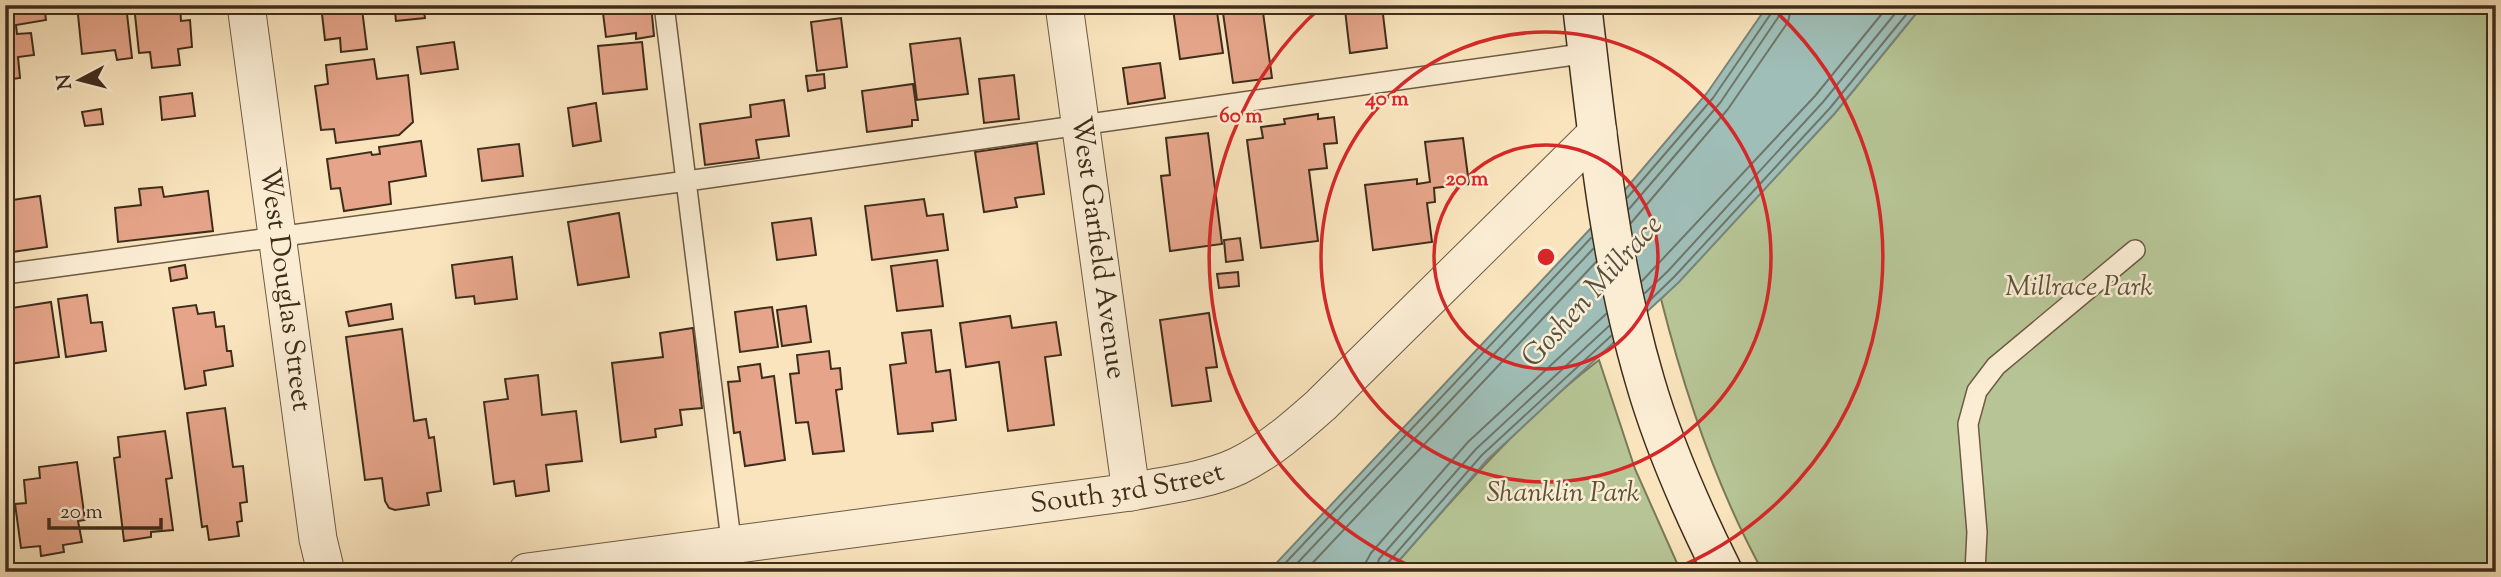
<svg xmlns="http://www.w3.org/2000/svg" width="2501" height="577" font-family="'Sorts Mill Goudy',serif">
	<rect width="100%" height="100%" fill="#f9e4bd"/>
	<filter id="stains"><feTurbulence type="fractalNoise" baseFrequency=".00286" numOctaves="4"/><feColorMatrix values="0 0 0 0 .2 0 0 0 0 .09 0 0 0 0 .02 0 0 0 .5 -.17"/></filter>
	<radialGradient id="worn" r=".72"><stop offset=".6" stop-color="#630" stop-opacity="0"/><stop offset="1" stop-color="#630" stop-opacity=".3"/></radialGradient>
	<path fill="#b7c596" stroke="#7a7958" stroke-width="2" d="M1923,5H2496V572H1763C1717,489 1684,390 1661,299L1835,113Z
		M1599,360L1635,469L1681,572H1389C1455,497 1519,421 1599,360Z"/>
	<path fill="#9fbeb7" stroke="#788479" stroke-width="2" d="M1768,5H1923L1835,113L1679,282L1487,460L1389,572H1268L1607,211L1707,93Z"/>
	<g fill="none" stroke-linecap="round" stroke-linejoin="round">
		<path stroke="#6e7669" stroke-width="2" d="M1627,198L1713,98L1772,12L1773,5
			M1629,209L1720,103L1779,16L1782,5
			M1631,223L1728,109L1788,22L1792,5
			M1642,281L1815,96L1889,5
			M1645,293L1668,271L1823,102L1902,5
			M1647,303L1674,277L1830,108L1914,5
			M1277,572L1591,238
			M1289,572L1593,249
			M1304,572L1596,262
			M1365,572L1366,562L1371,553L1468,442L1606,314
			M1376,572L1379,559L1476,449L1609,326
			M1385,572L1386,565L1482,455L1611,336"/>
	</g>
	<path fill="#e6a58a" stroke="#3e2d1b" stroke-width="2" d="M5,5H44L46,20L16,25L17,34L31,33L34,55L18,57L20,78L5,80Z
		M77,5H126L132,58L117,60L115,50L82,54Z
		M134,5H180L181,21L190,20L192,47L178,49L180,65L152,68L150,52L139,53Z
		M366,5H423L425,18L396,21L395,12L368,14Z
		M466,5H531L467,13Z
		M552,5H576L577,8L553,11Z
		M602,5H651L654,36L636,39V33L606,37Z
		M682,5H711L682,9Z
		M1202,5H1216L1223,53L1180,59L1173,9Z
		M1262,5L1272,78L1233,83L1222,6Z
		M1646,5H1668V8L1646,10Z
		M1382,6L1387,48L1350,53L1345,10Z
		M362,9L367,49L341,52L340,38L325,40L322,14Z
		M841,18L847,67L817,71L811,22Z
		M960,38L968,94L917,100L910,44Z
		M454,42L458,69L421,74L417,47Z
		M642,42L647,89L603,94L598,46Z
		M374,59L377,79L408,75L413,122L399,135L336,143L334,129L321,130L315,86L328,84L326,65Z
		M1160,63L1165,98L1128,104L1123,68Z
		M824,74L825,88L808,91L806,76Z
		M1014,75L1019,119L984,123L979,79Z
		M913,84L918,120H912V126L867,132L862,91Z
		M192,93L195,116L162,120L160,97Z
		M784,100L789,136L756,140L759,158L705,165L700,124L751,117L750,105Z
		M596,103L601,141L573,146L568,108Z
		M101,109L103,124L85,126L82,112Z
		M1318,114V119L1334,117L1337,143L1324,144L1327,168L1309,170L1318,241L1261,248L1247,140L1263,138L1261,127L1285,124L1284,119Z
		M1208,133L1222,244L1170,251L1161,176L1170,175L1166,138Z
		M1463,138L1469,184L1434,188L1435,202L1427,203L1432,242L1373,250L1365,185L1417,179V184L1430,182L1425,142Z
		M421,141L426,176L389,182L391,204L344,211L340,188L331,189L327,159L371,152L372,155L380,154L379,147Z
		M1037,143L1044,194L1015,198L1017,207L984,212L975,152Z
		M519,144L523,176L482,181L478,149Z
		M162,187L164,197L208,191L213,231L118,242L115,208L141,205L139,189Z
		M40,196L47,247L5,253V201Z
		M924,199L927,216L943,214L948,250L872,260L865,206Z
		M619,213L629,277L578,285L568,222Z
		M811,218L816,255L777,260L772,223Z
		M1240,238L1243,260L1226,262L1224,240Z
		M512,257L517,299L475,304L474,296L456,298L452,265Z
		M937,260L943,306L897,311L891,266Z
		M185,265L187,278L171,281L169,268Z
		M1238,272L1239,286L1219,288L1217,274Z
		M87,295L91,323L102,322L106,351L66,357L58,299Z
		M51,302L59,357L9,364L5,333V309Z
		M391,304L393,319L349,326L346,312Z
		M196,305L198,314L214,312L216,327L224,326L227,351H231L233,366L204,371L206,385L185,389L173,308Z
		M806,306L811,342L782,346L777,310Z
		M772,307L778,347L740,352L735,312Z
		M1209,313L1217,367L1206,368L1211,401L1172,406L1160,320Z
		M1010,316L1012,328L1056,322L1061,355L1045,357L1054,425L1008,431L999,362L966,367L960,323Z
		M693,328L702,408L680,410L682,425L655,429L656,437L621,442L612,363L663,357L660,333Z
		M402,329L414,421L426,419L429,438L434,437L441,491L427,493L429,505L395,510L389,508L385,501L382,478L365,480L346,337Z
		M931,330L936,372L950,370L956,420L932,423L933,431L898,434L890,365L906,363L902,333Z
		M829,351L831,369L840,368L842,389L836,390L844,451L813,454L808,422L796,423L790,374L799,373L797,355Z
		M760,364L762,378L774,376L785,460L745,466L740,432L734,433L728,382L740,381L738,367Z
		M538,375L542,415L576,411L582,461L546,465L549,491L516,496L514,481L494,484L484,402L508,399L505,379Z
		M225,408L233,467L243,466L247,502L240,503L242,521L237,522L239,536L209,540L207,526L202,527L187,413Z
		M165,431L172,478L166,479L173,530L151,532V537L124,541L114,458L120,457L118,437Z
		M77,462L85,520L78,521L82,542L63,545L64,552L41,556L40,546L21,548L15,504L26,503L24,480L40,478L39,467Z"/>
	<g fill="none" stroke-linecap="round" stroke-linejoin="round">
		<g stroke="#6d5b44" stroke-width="22">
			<path id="service" d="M664,5L735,572
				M5,274L687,181L1588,53
				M1975,572L1977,532L1968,424L1977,391L1996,366L2135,250"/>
		</g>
		<g stroke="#6d5b44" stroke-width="39">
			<g id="minor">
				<path id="s1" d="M246,5L318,539L326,572"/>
				<path id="s2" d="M1064,5L1131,492"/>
				<path id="s3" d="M527,572L1131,492C1166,485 1206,481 1238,466C1269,451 1295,428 1321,405L1598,132"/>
			</g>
		</g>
		<g stroke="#3e2d1b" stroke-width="41">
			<path id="secondary" d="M1582,5C1597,131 1609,259 1645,381C1664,447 1692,510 1723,572"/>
		</g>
		<use href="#service" stroke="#fbedd4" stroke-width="19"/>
		<use href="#minor" stroke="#fbedd4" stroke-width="37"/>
		<use href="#secondary" stroke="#fbedd4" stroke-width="38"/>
	</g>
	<g fill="none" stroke="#d62828" stroke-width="3.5">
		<circle cx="1546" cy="257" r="112"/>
		<circle cx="1546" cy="257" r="225"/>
		<path d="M1425 572A337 337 0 0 1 1321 7M1771 7A337 337 0 0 1 1667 572"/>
	</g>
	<g text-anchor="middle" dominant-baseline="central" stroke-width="5" stroke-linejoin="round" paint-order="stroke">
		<g font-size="28" fill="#3e2d1b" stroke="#fbedd4">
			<text stroke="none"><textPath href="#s2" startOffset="245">West Garfield Avenue</textPath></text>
			<text stroke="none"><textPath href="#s1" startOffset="287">West Douglas Street</textPath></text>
			<text stroke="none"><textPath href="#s3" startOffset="606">South 3rd Street</textPath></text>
		</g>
		<g font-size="28" font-style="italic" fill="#5c533a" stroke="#fbedd4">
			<text x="2079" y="288">Millrace Park</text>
			<text x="1563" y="494">Shanklin Park</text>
		</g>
		<g font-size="30" font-style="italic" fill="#565142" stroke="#fbedd4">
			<text transform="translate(1593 292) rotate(-48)">Goshen Millrace</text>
		</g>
	</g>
	<circle cx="1546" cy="257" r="10" fill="#d62828" stroke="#fbedd4" stroke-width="3.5"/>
	<g font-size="21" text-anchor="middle" font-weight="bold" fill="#d62828" stroke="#fbedd4" stroke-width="5" stroke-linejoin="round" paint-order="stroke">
		<text x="1387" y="105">40 m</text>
		<text x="1241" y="122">60 m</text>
		<text x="1467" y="185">20 m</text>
	</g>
	<rect width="2501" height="577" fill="none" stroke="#f9e4bd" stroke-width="28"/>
	<rect x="7" y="7" width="2487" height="563" fill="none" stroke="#3e2d1b" stroke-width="3.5"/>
	<rect x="14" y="14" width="2473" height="549" fill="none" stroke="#3e2d1b" stroke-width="2"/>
	<g transform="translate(80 80) rotate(263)" stroke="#fbedd4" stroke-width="5" paint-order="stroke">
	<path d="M0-5L12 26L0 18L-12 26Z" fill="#3e2d1b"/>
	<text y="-10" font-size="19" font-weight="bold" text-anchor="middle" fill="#3e2d1b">N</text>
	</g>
	<path d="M49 518v10h112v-10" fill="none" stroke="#3e2d1b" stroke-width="3.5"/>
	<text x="60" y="518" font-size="21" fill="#3e2d1b" stroke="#fbedd4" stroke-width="5" paint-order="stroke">20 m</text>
	<rect width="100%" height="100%" filter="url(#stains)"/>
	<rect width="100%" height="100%" fill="url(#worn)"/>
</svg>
